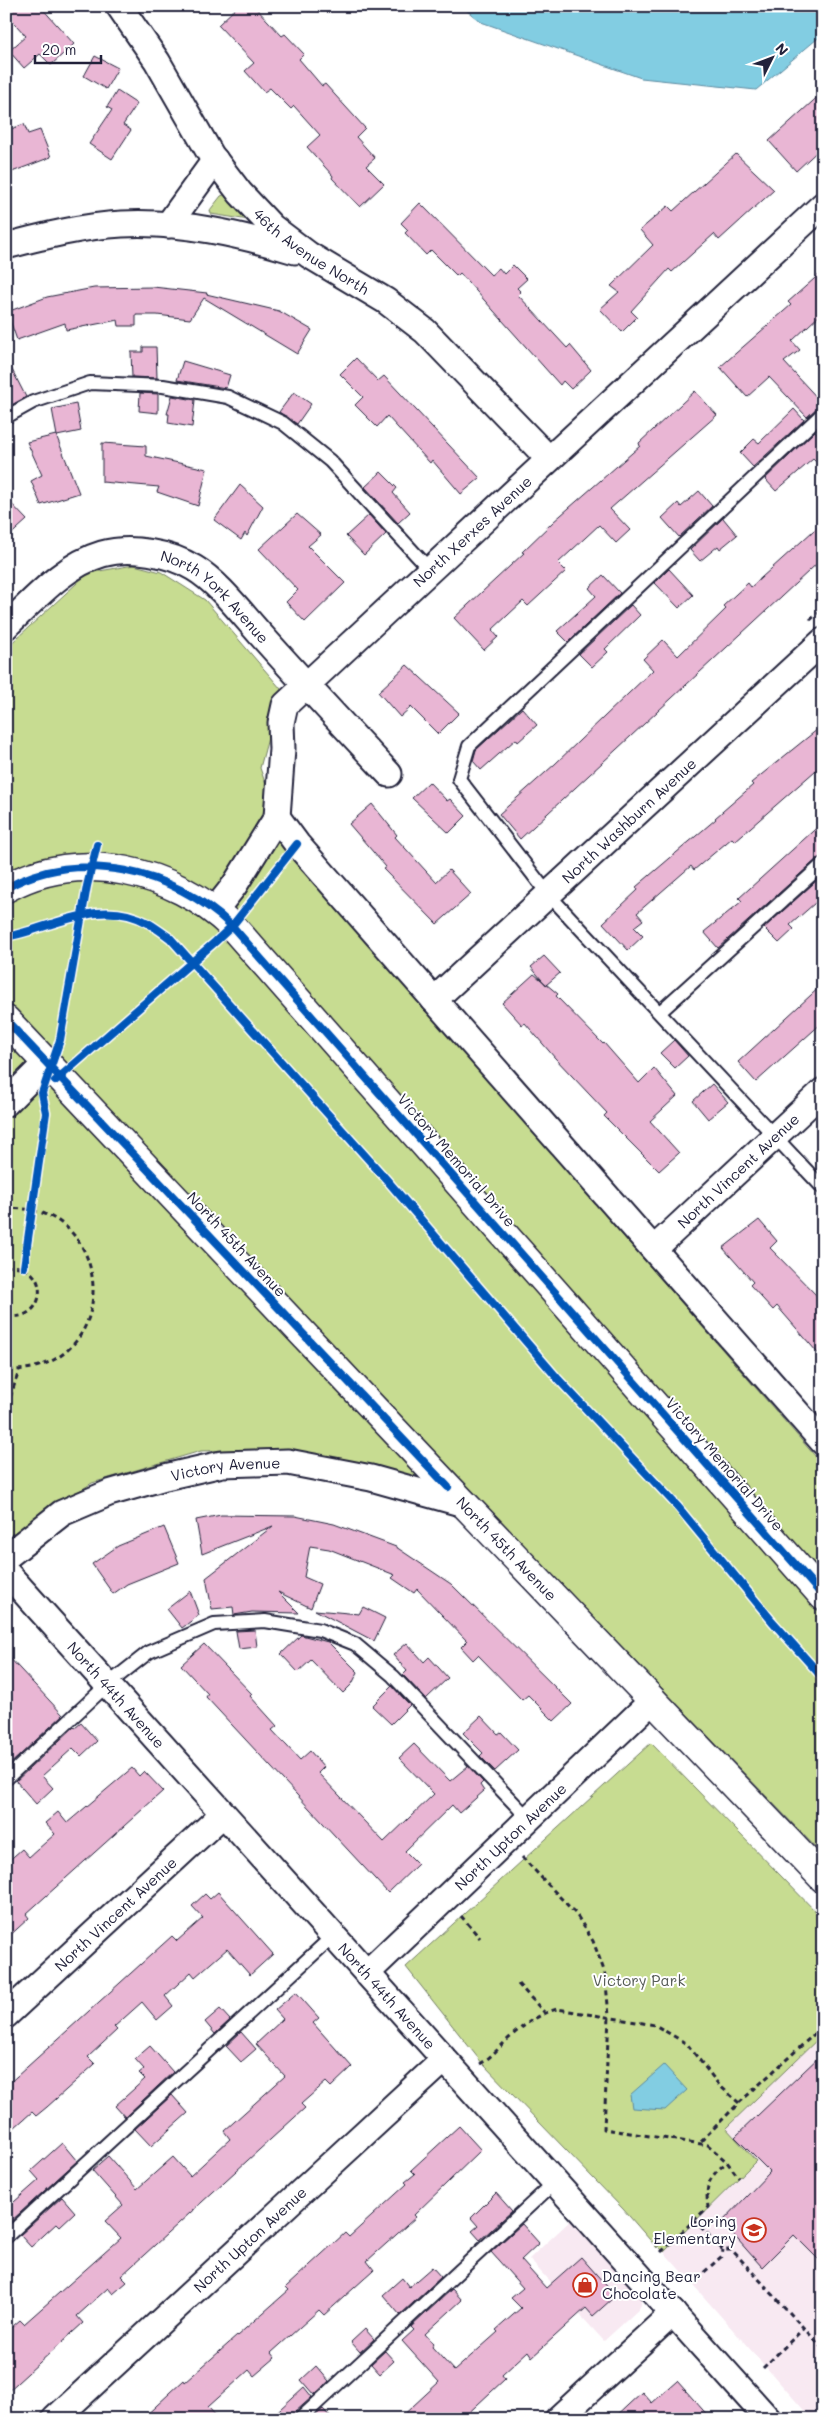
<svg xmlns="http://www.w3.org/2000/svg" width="829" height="2425" font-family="Mali,sans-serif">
	<rect width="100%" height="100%" fill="#fff"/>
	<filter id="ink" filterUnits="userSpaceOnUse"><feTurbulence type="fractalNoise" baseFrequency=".02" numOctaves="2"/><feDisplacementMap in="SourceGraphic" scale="10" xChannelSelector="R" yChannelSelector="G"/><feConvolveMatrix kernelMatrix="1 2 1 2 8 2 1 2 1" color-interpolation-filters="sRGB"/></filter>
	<g filter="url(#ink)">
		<path fill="#f8e9f2" d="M823,2034V2405L810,2417L664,2252L756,2162L726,2128Z
			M571,2220L641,2299V2305L638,2310L604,2341L529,2259Z"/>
		<path fill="#c7dc91" stroke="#747f66" d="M226,194L249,220L211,214L210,210L221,196Z
			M134,565L161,572L205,600L281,689L260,768L277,817L303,869L823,1465V1855L494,1514L448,1487L283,1449L201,1451L92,1483L6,1538V648L88,573Z
			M651,1743L823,1919V2034L726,2128L756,2161L664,2252L658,2246L657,2248L623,2209L482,2063L406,1967Z"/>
		<path fill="#82cde2" stroke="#5c899f" d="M461,6H823V34L756,90L641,78L481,22Z
			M664,2065L687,2090L665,2110L632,2108L630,2095Z"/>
		<path fill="#e9b6d4" stroke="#22223b" d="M6,6H40L74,44L51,65L40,54L24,68L9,51L26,36L6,14Z
			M238,6H254L282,36L285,34L304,54L299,59L322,86L325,84L365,128L356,137L375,158L366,166L384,184L360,207L332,178L333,176L307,147L320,135L294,106L291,109L270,88L264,92L245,71L254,63L218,25Z
			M95,56L118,68L106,89L84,76Z
			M117,91L137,104L123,125L131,130L112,159L89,144L112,110L107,107Z
			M823,92V146L796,171L769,141Z
			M24,124L28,134L40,130L51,157L12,172L6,157V131Z
			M736,154L774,190L719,240L714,234L672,272L669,269L631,311L637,317L622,332L600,309L619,292L611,286L653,245L640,230L668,206L673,211Z
			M420,203L491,275L499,268L504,274L513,265L527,279L517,288L521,292L518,295L567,348L570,345L591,370L571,389L563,381L560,385L460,273L457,276L431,250L426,255L405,233L408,230L401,223Z
			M823,271V312L792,341L800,350L784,362L822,403L807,417L769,377L747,397L720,367L791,305L788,302Z
			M153,287L207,293L206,294L279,311L312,330L297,354L204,298L190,319L157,315H136V326H119L118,320L66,330L65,323L17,340L7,312L47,297L94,288Z
			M143,347H156L157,378L132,377L131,352H143Z
			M6,358L26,397L6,408Z
			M356,358L378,381L384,376L480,478L461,494L432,460L430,463L387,416L377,427L355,405L363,397L340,374Z
			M183,361L230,375L226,388L177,380Z
			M695,391L717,415L610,509L630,530L616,543L599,525L558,563L566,571L528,606L523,601L492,630L498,637L484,650L454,618L524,553L522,552L553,522L640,446L639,443Z
			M294,392L311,404L297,424L279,412Z
			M140,393L158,394V413L139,411Z
			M172,396L195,400L192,427L168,423L169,414H167Z
			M76,404L81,431L57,436L52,409Z
			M794,409L804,420L753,467L740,453L754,439L759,443Z
			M815,431L823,439V469L813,459L776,491L765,479Z
			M56,435L79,493L41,505L31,481L42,475L27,442Z
			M102,443L146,446V456L207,469L198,506L157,492L159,487L102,482Z
			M381,472L397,488L393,493L410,512L398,523L365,487Z
			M240,485L263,506L247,536L245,533L241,540L214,520Z
			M699,491L712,506L679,537L662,518L678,503L681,507Z
			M6,498L27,520L6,539Z
			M297,514L321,535L308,546L345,583L305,622L286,602L298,590L259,549Z
			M369,515L386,534L364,555L346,536Z
			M723,518L737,535L720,549L718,546L700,561L690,550Z
			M823,522V558L520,839L499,814L555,764L653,670L643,659L663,640L678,656L726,609L723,606L748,583L751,587Z
			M669,569L693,595L679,608L655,583Z
			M603,575L620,593L568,642L557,631L596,596L589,588Z
			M631,605L640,615L605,649L608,652L592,667L579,654Z
			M407,665L459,713L438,734L411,707L400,717L378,692Z
			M522,708L537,725L518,742L516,739L481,770L473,761L476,750Z
			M823,725V764L735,841L732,838L694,870L691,866L637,913L643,920L634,927L643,936L628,950L603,923L638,890L636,887L716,819L715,818L753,785L751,783Z
			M429,782L447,801L450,799L466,816L449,833L412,798Z
			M372,804L397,835L395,837L436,882L449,870L471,894L437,924L383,869L386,867L349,824Z
			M823,822V856L818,858L718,948L704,932L742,901L739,898Z
			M823,875V896L790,925L794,929L779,943L764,928Z
			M544,956L560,973L546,985L531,967Z
			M534,974L558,994L556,996L603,1044L604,1043L639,1083L654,1068L677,1096L650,1121L679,1153L659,1171L604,1116L607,1113L555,1058L525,1023L522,1025L502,1003Z
			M823,984V1022L756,1082L738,1062Z
			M674,1040L688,1056L675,1068L660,1053Z
			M712,1084L728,1102L708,1119L693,1101Z
			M759,1220L777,1241L770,1248L823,1302V1359L777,1306L773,1310L750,1285L753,1282L723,1248Z
			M221,1515L295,1516L334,1524L396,1547L451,1584L572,1704L554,1721L528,1695L522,1700L478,1655L473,1660L461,1647L467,1641L417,1589L414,1593L392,1578L395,1575L329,1549L310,1546L304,1577L320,1584L311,1608L278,1592L299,1613L252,1612L234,1615L233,1607L212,1609L206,1578L273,1526L202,1554L196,1520Z
			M164,1527L179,1563L127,1584L113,1594L92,1564L118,1546Z
			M190,1591L199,1615L182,1628L167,1609Z
			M363,1607L385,1618L374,1641L315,1610L359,1614Z
			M255,1630L257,1647L239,1649L236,1631Z
			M301,1635L328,1642L358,1672L352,1684L343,1693L311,1660L298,1672L281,1654Z
			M407,1643L424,1662L429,1657L448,1678L426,1699L403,1675L407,1671L393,1655Z
			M204,1644L252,1694L250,1696L277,1726L272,1730L300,1760L310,1751L324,1767L318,1773L384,1842L434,1794L399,1758L414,1744L450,1781L468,1766L483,1782L480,1785L484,1791L459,1813L452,1805L405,1851L418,1864L388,1893L206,1697L208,1694L181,1665Z
			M6,1654L63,1715L6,1768Z
			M392,1686L410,1705L391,1724L372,1706Z
			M481,1716L498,1734L501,1732L518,1750L495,1771L480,1756L483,1753L463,1733Z
			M81,1723L97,1741L81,1756L73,1748L42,1776L53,1788L36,1804L16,1781L74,1727L75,1728Z
			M132,1768L139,1776L144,1771L163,1791L26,1914L29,1918L6,1939V1863L22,1849L29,1857L55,1834L45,1823L58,1812L67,1823Z
			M218,1892L273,1954L250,1975L227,1949L195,1977L191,1972L165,1996L173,2006L157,2020L142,2002L114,2027L117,2030L88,2057L95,2064L47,2107L36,2116L32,2112L6,2135V2086L172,1936L177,1941L203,1918L192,1906L205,1894L210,1899Z
			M296,1992L319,2018L313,2023L352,2067L331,2087L326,2082L301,2104L305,2108L121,2276L127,2282L113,2294L108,2288L77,2316L83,2323L6,2393V2332L20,2320L24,2324L121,2238L105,2221L123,2205L92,2170L108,2156L137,2189L173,2157L190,2176L230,2139L224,2131L285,2076L256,2044L283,2019L275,2010Z
			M220,2009L230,2020L215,2034L205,2022Z
			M241,2032L256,2049L241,2062L226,2046Z
			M150,2046L173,2072L125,2117L115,2106L145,2079L139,2073L144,2069L135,2059Z
			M823,2053V2264L794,2235L762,2267L722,2222L770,2172L735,2137Z
			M172,2095L188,2113L151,2146L135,2129Z
			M459,2126L481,2150L414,2215L416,2217L367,2261L374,2270L324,2315L319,2310L271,2353L275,2358L254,2376L249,2370L208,2407L219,2419H142L184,2380L185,2382L289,2290L286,2287L345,2233L349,2237L407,2184L405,2182L415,2174L411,2170Z
			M62,2143L77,2161L9,2223L6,2220V2209L39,2180L31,2171Z
			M496,2193L512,2211L480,2240L472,2231L478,2226L471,2218Z
			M62,2197L75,2212L60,2226L57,2223L31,2247L20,2235Z
			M522,2224L539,2243L521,2260L546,2288L581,2257L612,2292V2299L593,2316L586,2308L532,2357L528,2351L502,2375L505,2379L462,2419H399L439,2382L402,2341L414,2330L411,2327L452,2289L462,2300L425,2334L434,2344L432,2347L454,2371L498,2332L496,2330L521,2308L511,2298L523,2288L491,2252Z
			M432,2267L441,2277L400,2315L383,2295L402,2278L409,2287Z
			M365,2329L374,2339L360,2352L351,2342Z
			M385,2351L394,2361L380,2374L371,2364Z
			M316,2366L329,2381L314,2395L301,2380Z
			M677,2381L711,2419H613L642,2392L652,2403Z
			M304,2387L312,2397L294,2413L292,2419H269Z
			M323,2409L332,2419H312Z"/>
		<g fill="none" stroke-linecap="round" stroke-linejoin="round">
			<g stroke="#22223b" stroke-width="16">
				<path id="lane" d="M823,413L469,746L459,779L548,894L823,1188
					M6,417L33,402L90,383L163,386L228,397L283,423L330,461L430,570
					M660,1012L823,864
					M6,1779L107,1685L149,1652L214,1624L265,1621L320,1630L355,1644L393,1676L528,1818
					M6,2237L333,1936
					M300,2419L555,2182"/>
			</g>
			<g stroke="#22223b" stroke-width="29">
				<g id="street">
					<path id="s1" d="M119,6L157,61L211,155L240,193L272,227L309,255L386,301L425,331L549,459"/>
					<path d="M168,225L215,160"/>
					<path d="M6,246C44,236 83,226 122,224C181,221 239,234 295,251"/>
					<path id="s2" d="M6,626C34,600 64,565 102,554C131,546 169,553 194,568C218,582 242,614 261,635C303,682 346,728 389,774"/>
					<path d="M277,817L297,844L823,1442"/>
					<path id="s3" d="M215,910L234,886L277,817L282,749L281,723L285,705L823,205"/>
					<path id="s4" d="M434,1000L823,641"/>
					<path d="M6,1103L47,1062"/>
					<path id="s5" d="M654,1249L823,1091"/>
					<path id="s6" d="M6,1557L62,1513L109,1493L165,1477L222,1464L288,1462L371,1478L464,1504"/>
					<path id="s7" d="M6,1572L768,2419"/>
					<path id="s8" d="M367,1973L653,1700"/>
					<path id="s9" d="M6,2015L223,1814"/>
					<path id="s10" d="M55,2419L444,2060"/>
					<path d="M558,2419L673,2313"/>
				</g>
			</g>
			<g stroke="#22223b" stroke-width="31">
				<g id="secondary">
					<path d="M6,888C80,847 173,870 232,926L823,1596"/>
					<path id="s11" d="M6,1020L448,1487L823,1878"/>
				</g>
			</g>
			<path stroke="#22223b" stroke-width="3" stroke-dasharray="5 4" stroke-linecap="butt" d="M810,620L823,609
				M6,1209C117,1199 127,1374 6,1370
				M6,1267C51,1260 50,1324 6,1316
				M6,1391L10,1398L19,1371
				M6,1459L10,1398
				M522,1857L576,1914L593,1941L605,1973L609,2016L604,2129L708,2145L727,2162L739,2178
				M461,1916L480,1938
				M518,1984L544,2012
				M480,2064C490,2058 498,2049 507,2040C521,2027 538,2014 557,2009L655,2025L687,2044L719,2085L739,2103L699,2143
				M739,2103L823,2026
				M694,2220L723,2250H732L823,2349
				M661,2252L708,2207C705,2184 709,2177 727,2162
				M691,2284L722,2256L723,2250
				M763,2368L804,2328"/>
			<use href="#lane" stroke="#fff" stroke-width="12"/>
			<use href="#street" stroke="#fff" stroke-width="25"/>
			<use href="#secondary" stroke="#fff" stroke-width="28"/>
			<g stroke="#fff" stroke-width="11">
				<path id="cycleway" d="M6,888C80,847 173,870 232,926L823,1596
					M6,937C53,928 101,896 148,923C155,927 163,933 170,938L386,1179L559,1380L678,1507L772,1621L823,1678
					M6,1020L448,1487
					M55,1081L215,942L232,926L297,844
					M24,1267L46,1113L42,1093L60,1040L87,886L97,845"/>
			</g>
			<use href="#cycleway" stroke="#0057b8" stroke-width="8"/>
		</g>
	</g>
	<defs>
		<g id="school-ring" transform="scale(1.25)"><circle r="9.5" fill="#fff" stroke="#c8321e" stroke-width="1.5"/><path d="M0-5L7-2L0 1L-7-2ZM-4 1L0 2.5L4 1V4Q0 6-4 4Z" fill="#c8321e"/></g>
		<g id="shop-ring" transform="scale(1.25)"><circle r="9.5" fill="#fff" stroke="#c8321e" stroke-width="1.5"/><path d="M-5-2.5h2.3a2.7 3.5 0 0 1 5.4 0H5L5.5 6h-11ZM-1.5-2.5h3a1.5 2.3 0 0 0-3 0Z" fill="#c8321e"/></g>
	</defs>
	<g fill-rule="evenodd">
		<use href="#school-ring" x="754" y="2230"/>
		<use href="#shop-ring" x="585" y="2285"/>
	</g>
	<g text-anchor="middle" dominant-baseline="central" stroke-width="4" stroke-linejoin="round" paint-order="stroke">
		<g font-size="15" fill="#22223b" stroke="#fff">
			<text stroke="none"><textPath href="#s1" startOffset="316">46th Avenue North</textPath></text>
			<text stroke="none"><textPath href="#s3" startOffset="480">North Xerxes Avenue</textPath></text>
			<text stroke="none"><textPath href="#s2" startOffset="250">North York Avenue</textPath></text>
			<text stroke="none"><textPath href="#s4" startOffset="265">North Washburn Avenue</textPath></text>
			<text transform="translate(457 1160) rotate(49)">Victory Memorial Drive</text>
			<text stroke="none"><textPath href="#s5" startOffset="115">North Vincent Avenue</textPath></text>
			<text transform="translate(237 1244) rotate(47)">North 45th Avenue</text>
			<text transform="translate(725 1464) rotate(49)">Victory Memorial Drive</text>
			<text stroke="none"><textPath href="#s6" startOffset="242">Victory Avenue</textPath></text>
			<text stroke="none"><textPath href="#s11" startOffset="728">North 45th Avenue</textPath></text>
			<text stroke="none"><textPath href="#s7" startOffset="165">North 44th Avenue</textPath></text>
			<text stroke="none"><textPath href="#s8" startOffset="198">North Upton Avenue</textPath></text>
			<text stroke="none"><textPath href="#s9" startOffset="149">North Vincent Avenue</textPath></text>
			<text stroke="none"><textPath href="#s7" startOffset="570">North 44th Avenue</textPath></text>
			<text stroke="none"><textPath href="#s10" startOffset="265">North Upton Avenue</textPath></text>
		</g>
		<g font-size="15" fill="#545a55" stroke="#fff">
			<text x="639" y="1980">Victory Park</text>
		</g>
		<g font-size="15" fill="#22223b" stroke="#fff" text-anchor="end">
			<text x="736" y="2221">Loring<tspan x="736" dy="17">Elementary</tspan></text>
			<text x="602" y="2276" text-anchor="start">Dancing Bear<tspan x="602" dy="17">Chocolate</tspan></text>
		</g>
	</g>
	<rect width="829" height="2425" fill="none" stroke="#fff" stroke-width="25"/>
	<rect x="12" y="12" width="804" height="2400" fill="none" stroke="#22223b" stroke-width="2" filter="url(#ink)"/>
	<g transform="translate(772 58) rotate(48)" stroke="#ffffff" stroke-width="4" paint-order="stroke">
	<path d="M0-4L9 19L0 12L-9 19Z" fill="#22223b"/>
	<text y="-8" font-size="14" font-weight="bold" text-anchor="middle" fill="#22223b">N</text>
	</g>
	<path d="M35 55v8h66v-8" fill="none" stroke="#22223b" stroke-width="2.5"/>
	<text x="42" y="55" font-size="15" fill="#22223b" stroke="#ffffff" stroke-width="4" paint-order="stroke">20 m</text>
</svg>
